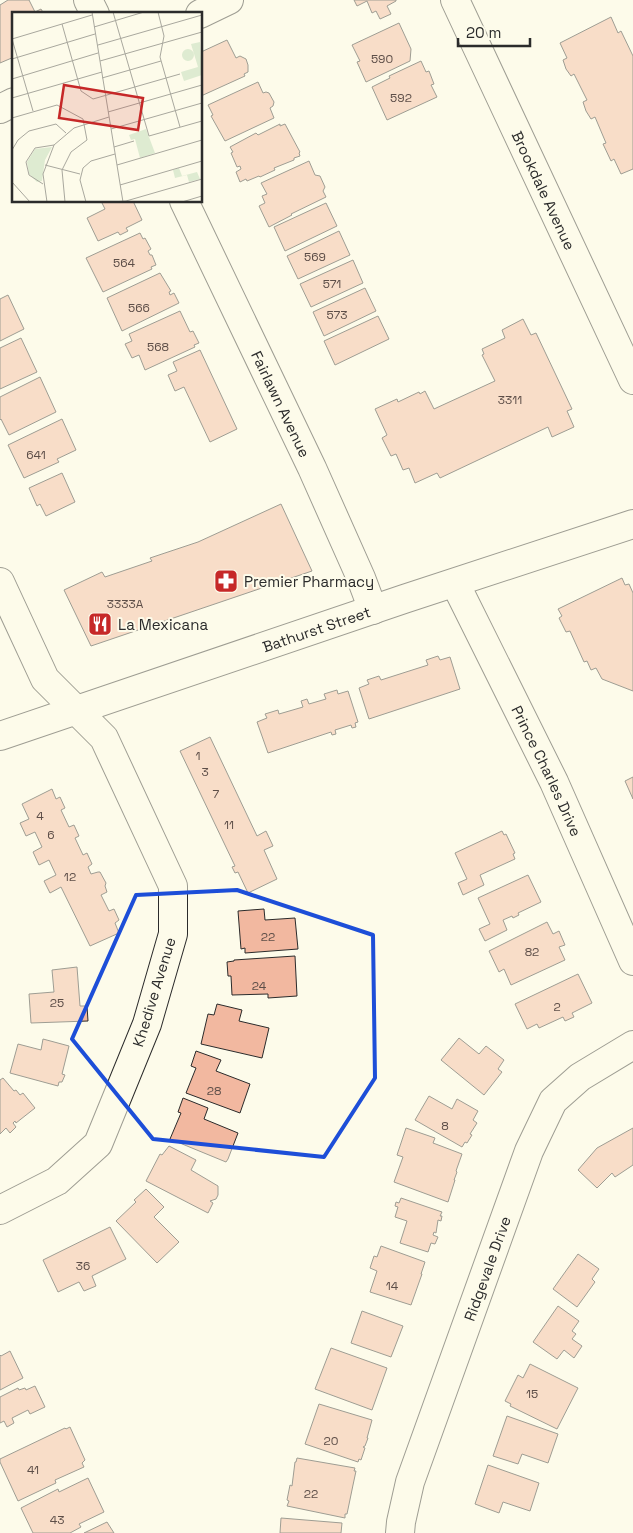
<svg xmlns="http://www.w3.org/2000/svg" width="633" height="1533" font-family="'Space Grotesk',sans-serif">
	<rect width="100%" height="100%" fill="#fdfbea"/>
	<path fill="#f2b8a0" stroke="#2b2b2b" d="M8,0H29L35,12L41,9L44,14H14V57L0,63V5Z
		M354,0H396V1L387,6L391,14L380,19L376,11L372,13L367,1L357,6Z
		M611,17L618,33L621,31L633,56V169L621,174L614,159L611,161L603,144L606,143L595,117L591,119L586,111L583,102L587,100L574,74L571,76L566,69L563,60L567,58L560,43Z
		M399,23L411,49L410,61L366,82L357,62L360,61L352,45Z
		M227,40L236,58L240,56L246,59L248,65V72L244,74L245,76L201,96V52Z
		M421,61L426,72L429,71L434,84L431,85L437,97L387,120L372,87L390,78L389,76Z
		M258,82L263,93L266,92L269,93L274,102L273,106L270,108L274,118L225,141L211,116L213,115L208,105Z
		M280,124V126L285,124L300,152L299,153L300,156L294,158V160L274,168L275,170L260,177L259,176L247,181L246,179L240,182L236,172L241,169L240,166L237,167L231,153L233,152L230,147L256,133L258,135Z
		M309,161L315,175L320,176L325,187L323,191L326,197L291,214L292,215L269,227L259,206L265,203L262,196L267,194L261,183Z
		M101,201H133L142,220L126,228L128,231L120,235L118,232L98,241L87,218L105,209Z
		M326,203L337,226L285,251L274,227Z
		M339,231L350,255L298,279L287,256Z
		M140,233L143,239L145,238L151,249L148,251L150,255H152L156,265L151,267L152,269L103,292L86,258Z
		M353,260L363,283L311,307L300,284Z
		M160,273L171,291L169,292L170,295L174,293L179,303L122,331L107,298Z
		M365,288L376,311L324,336L313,312Z
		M8,295L24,329L0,341V299Z
		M180,311L190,332L193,331L199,343L194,345L195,347L145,370L139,355L132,358L125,344L132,341L129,334Z
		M378,316L389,339L335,365L324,341Z
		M523,319L531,335L536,333L572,409L567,411L574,427L552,437L548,427L440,478L437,473L415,483L409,468L403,470L396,454L391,456L382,438L387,435L375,409L397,399L398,402L419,392L420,394L425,391L434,409L495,381L482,355L484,354L482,349L505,338L502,330Z
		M21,338L37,372L0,389V348Z
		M200,350L237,429L210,442L184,387L175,391L168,375L177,371L173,362Z
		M40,377L56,412L9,435L1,419L0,420V397Z
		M62,419L76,450L57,459L59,462L24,478L8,445Z
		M62,473L75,502L46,516L40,504L37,506L29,488Z
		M281,504L312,571L91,646L64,590L102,572L105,577L152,561L150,558L198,542Z
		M622,578L625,585L629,584L633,593V691L602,679L596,668L591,670L587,661L584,662L570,631L566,632L559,618L562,616L558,609Z
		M438,656L440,660L450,657L460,689L369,719L359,688L369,684L367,680L379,676L381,680L428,665L426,660Z
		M337,690L338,694L348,691L358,722L355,723L356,727L352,728L351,725L335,730L336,734L332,735L331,732L268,753L257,722L267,718L265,714L278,710L279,714L303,707L301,701L307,699L309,704L326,699L324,694Z
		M210,737L257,836L266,831L273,846L264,850L277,879L248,893L238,872L235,873L232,867L235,866L180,751Z
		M633,777V799L625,781Z
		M52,789L56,799L60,797L65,808L61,810L69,827L74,825L79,836L75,838L83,855L87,853L92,864L88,867L91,874L98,872H100L106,883L105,886L107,892L101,895L109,911L114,909L119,920L115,923L119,933L90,946L61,887L50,893L44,881L56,875L49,860L39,865L33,852L42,847L35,832L26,836L20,823L29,819L22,804Z
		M502,831L504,835L506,834L515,853L513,854L515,859L480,875L484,885L463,895L458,883L467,879L455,853Z
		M528,875L541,902L518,913L519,915L513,918L512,916L503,920L507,930L485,941L479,929L490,924L478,898Z
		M264,909L265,920L295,918L298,949L245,953V948L241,949L238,911Z
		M547,922L553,934L559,931L565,945L559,947L565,960L511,985L504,969L499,972L489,951Z
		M295,956L297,996L268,998V994L232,995L231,976H228L227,962L234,961V960Z
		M77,967L80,1006H87L88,1021L31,1023L29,994L54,992L52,970Z
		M578,974L592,1003L572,1013L574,1017L565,1021L563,1017L539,1028L537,1024L527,1029L515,1004Z
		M217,1004L242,1010L239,1021L269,1028L262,1058L201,1044L208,1014L214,1015Z
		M459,1038L479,1054L486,1046L504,1060L498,1069L502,1072L484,1095L441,1060Z
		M43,1039L69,1046L62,1074L65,1075L62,1082H59L58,1086L10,1073L18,1044L41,1050Z
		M196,1051L221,1060L216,1071L250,1084L240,1113L186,1093L196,1068L191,1066Z
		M3,1078L14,1091L16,1090L20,1095L23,1093L35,1108L16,1123L15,1121L13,1123L16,1127L10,1133L6,1128L0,1134V1080Z
		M429,1096L452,1109L457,1099L478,1111L473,1120L477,1123L470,1134L472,1135L467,1143L465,1142L462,1147L415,1120Z
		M183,1098L208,1108L204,1119L238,1133L228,1159L226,1162L170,1139L181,1113L178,1112Z
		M406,1128L435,1138L433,1143L462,1154L456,1171L457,1172L454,1180H455L448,1202L394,1182L403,1157L397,1155Z
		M633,1128V1165L615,1177L612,1173L597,1188L578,1170L597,1148Z
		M169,1146L196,1160L191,1170L218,1186V1195L216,1199L210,1201L213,1203L208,1213L146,1181L160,1154L162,1155Z
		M146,1189L164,1207L154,1217L179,1242L157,1263L116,1221L136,1202L134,1200Z
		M401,1198L442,1212L440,1216H442L441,1221L438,1220L436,1233L434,1232L433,1235L438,1237L435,1244L431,1243L428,1252L400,1243L407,1221L395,1217L398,1207L395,1206L396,1202L399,1203Z
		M110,1227L126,1259L92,1276L96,1286L84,1291L79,1282L58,1292L43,1260Z
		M381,1246L425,1262L421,1274H422L411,1305L370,1292L377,1271L370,1268L374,1256L377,1257Z
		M578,1254L599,1269L592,1279L595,1282L577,1307L553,1289Z
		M558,1306L579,1321L572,1331L576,1334L572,1339L582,1346L574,1358L564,1350L557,1359L533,1342Z
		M362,1311L403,1326L391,1357L351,1343Z
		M331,1348L387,1368L372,1410L315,1389Z
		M10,1351L23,1378L0,1390V1355L1,1356Z
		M530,1364L578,1388L557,1429L510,1406L511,1404L505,1401L518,1375L523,1378Z
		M35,1386L45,1407L30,1414L28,1410L12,1418L14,1423L7,1427L4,1421L0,1423V1397L18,1388L19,1390L25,1388L26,1390Z
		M319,1404L372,1420L367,1438H368L365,1446L363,1447L365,1448L361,1460L359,1459L358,1462L305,1444Z
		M507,1416L558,1434L548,1463L522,1454L518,1464L493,1456Z
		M70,1427L85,1460L82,1463L84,1467L55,1480L56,1483L18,1501L0,1462V1459L65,1428L66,1429Z
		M297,1458L355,1468L354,1471H356L353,1485L347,1514H345V1518L287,1506L289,1501L287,1500L290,1485L292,1486L295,1462H296Z
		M488,1465L539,1483L530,1511L503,1502L499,1513L475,1504Z
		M88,1478L104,1512L79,1524L81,1527L70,1533H33L21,1508L58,1489L59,1492Z
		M281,1518L342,1523L341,1533H280Z
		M107,1522L114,1533H84Z"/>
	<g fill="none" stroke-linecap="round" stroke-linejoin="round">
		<g stroke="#2b2b2b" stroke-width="30">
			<g id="minor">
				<path d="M88,0L95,14"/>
				<path id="s1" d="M455,0L633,380"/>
				<path d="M200,14L229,0"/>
				<path d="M0,109L14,102"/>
				<path id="s2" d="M184,201L312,468L361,578L373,610"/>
				<path d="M0,582L45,679L104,738L173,886V934L147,1024L98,1144L57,1181L0,1210"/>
				<path id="s3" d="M455,583L554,782L633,961"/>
				<path id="s4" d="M400,1533L401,1522L410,1482L529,1151L553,1101L580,1077L633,1045"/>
			</g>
		</g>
		<g stroke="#2b2b2b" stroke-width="30">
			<g id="major">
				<path id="s5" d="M0,736L404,599L633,524"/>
			</g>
		</g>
		<use href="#minor" stroke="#fdfbea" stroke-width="28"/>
		<use href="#major" stroke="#fdfbea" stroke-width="28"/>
	</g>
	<path d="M0 0H633V1533H0ZM237,890L373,935L375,1078L324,1157L153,1139L72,1039L136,895Z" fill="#fdfbea" fill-opacity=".55" fill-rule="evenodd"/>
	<path fill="none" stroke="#1d4ed8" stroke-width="4" stroke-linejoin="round" d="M237,890L373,935L375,1078L324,1157L153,1139L72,1039L136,895Z"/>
	<defs>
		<g id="pharmacy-square" transform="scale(1.25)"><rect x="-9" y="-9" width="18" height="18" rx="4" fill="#c62828" stroke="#fdfbea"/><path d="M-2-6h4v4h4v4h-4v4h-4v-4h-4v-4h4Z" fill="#fff"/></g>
		<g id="restaurant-square" transform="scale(1.25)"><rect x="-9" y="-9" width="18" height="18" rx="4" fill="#c62828" stroke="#fdfbea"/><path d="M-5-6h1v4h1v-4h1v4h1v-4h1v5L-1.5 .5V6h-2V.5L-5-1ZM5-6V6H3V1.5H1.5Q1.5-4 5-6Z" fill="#fff"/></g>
	</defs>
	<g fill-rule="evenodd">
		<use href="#pharmacy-square" x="226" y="581"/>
		<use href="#restaurant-square" x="100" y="624"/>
	</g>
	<g text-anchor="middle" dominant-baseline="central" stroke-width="4" stroke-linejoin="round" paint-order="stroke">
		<g font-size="12" fill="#5d4e48">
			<text x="382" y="59">590</text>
			<text x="401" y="98">592</text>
			<text x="315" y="257">569</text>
			<text x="124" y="263">564</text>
			<text x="332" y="284">571</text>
			<text x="139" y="308">566</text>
			<text x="337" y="315">573</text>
			<text x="158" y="347">568</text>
			<text x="510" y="400">3311</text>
			<text x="36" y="455">641</text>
			<text x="125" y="604">3333A</text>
			<text x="198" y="756">1</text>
			<text x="205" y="772">3</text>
			<text x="216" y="794">7</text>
			<text x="40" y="816">4</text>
			<text x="229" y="825">11</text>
			<text x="51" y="835">6</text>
			<text x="70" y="877">12</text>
			<text x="268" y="937">22</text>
			<text x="532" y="952">82</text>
			<text x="259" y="986">24</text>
			<text x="57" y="1003">25</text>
			<text x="557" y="1007">2</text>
			<text x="214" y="1091">28</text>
			<text x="445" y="1126">8</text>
			<text x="83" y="1266">36</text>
			<text x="392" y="1286">14</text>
			<text x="532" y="1394">15</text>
			<text x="331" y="1441">20</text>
			<text x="33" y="1470">41</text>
			<text x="311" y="1494">22</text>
			<text x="57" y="1520">43</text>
		</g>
		<g font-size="15" fill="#2b2b2b" stroke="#fdfbea">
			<text stroke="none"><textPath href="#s1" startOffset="210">Brookdale Avenue</textPath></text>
			<text stroke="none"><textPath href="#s2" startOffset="225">Fairlawn Avenue</textPath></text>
			<text stroke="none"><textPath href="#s5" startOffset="334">Bathurst Street</textPath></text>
			<text stroke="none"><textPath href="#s3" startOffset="209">Prince Charles Drive</textPath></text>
			<text transform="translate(154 992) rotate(-73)">Khedive Avenue</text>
			<text stroke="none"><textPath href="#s4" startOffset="279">Ridgevale Drive</textPath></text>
		</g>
		<g font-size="15" fill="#2b2b2b" stroke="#fdfbea" text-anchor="start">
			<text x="244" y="581">Premier Pharmacy</text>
			<text x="118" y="624">La Mexicana</text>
		</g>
	</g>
	<g transform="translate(12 12)">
		<rect width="190" height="190" fill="#fdfbea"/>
		<path d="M188,30L190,63L172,69L169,60L186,55L179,32ZM170 43a6 6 0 1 1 12 0a6 6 0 1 1-12 0ZM134,117L143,141L128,146L123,127L119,128L117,123ZM40,135L33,148L30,169L25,170L17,162L15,150L23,137ZM167,156L170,164L185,160L188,167L177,170L175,163L163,166L161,158Z" fill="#deebd1"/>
		<path fill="none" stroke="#a9a89e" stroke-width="1" d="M80,0L111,190M101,0L137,124L190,109M146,0L152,24L148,45L168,115M50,12L69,79L81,87L168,62M82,15L132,0M0,27L80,3M0,27L21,99M86,33L190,3M0,47L83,22M88,49L190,20M90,66L149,49M0,67L86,41M0,86L90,60M96,100L190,73M0,106L45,93L71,107L75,128L59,140L50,158L53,190M99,117L190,91M102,135L122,129M0,138L6,128L17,119L44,112L54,121M33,153L68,162M105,153L190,128M0,170L18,190M31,172L17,163L14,150L23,136L42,133M108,173L190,149M35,190L31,162L42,133L62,116L97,105M74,190L68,168L71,156L79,149L103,142M100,190L114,189L190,167M170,190L190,184"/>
		<path fill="#c62828" fill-opacity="0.15" stroke="#c62828" stroke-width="2.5" d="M52,73L131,86L126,118L47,106Z"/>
		<rect width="190" height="190" fill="none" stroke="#2b2b2b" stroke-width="2.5"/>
	</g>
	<path d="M458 38v8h72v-8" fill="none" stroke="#2b2b2b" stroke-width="2.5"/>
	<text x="466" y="38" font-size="15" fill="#2b2b2b" stroke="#fdfbea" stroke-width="4" paint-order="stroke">20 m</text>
</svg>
